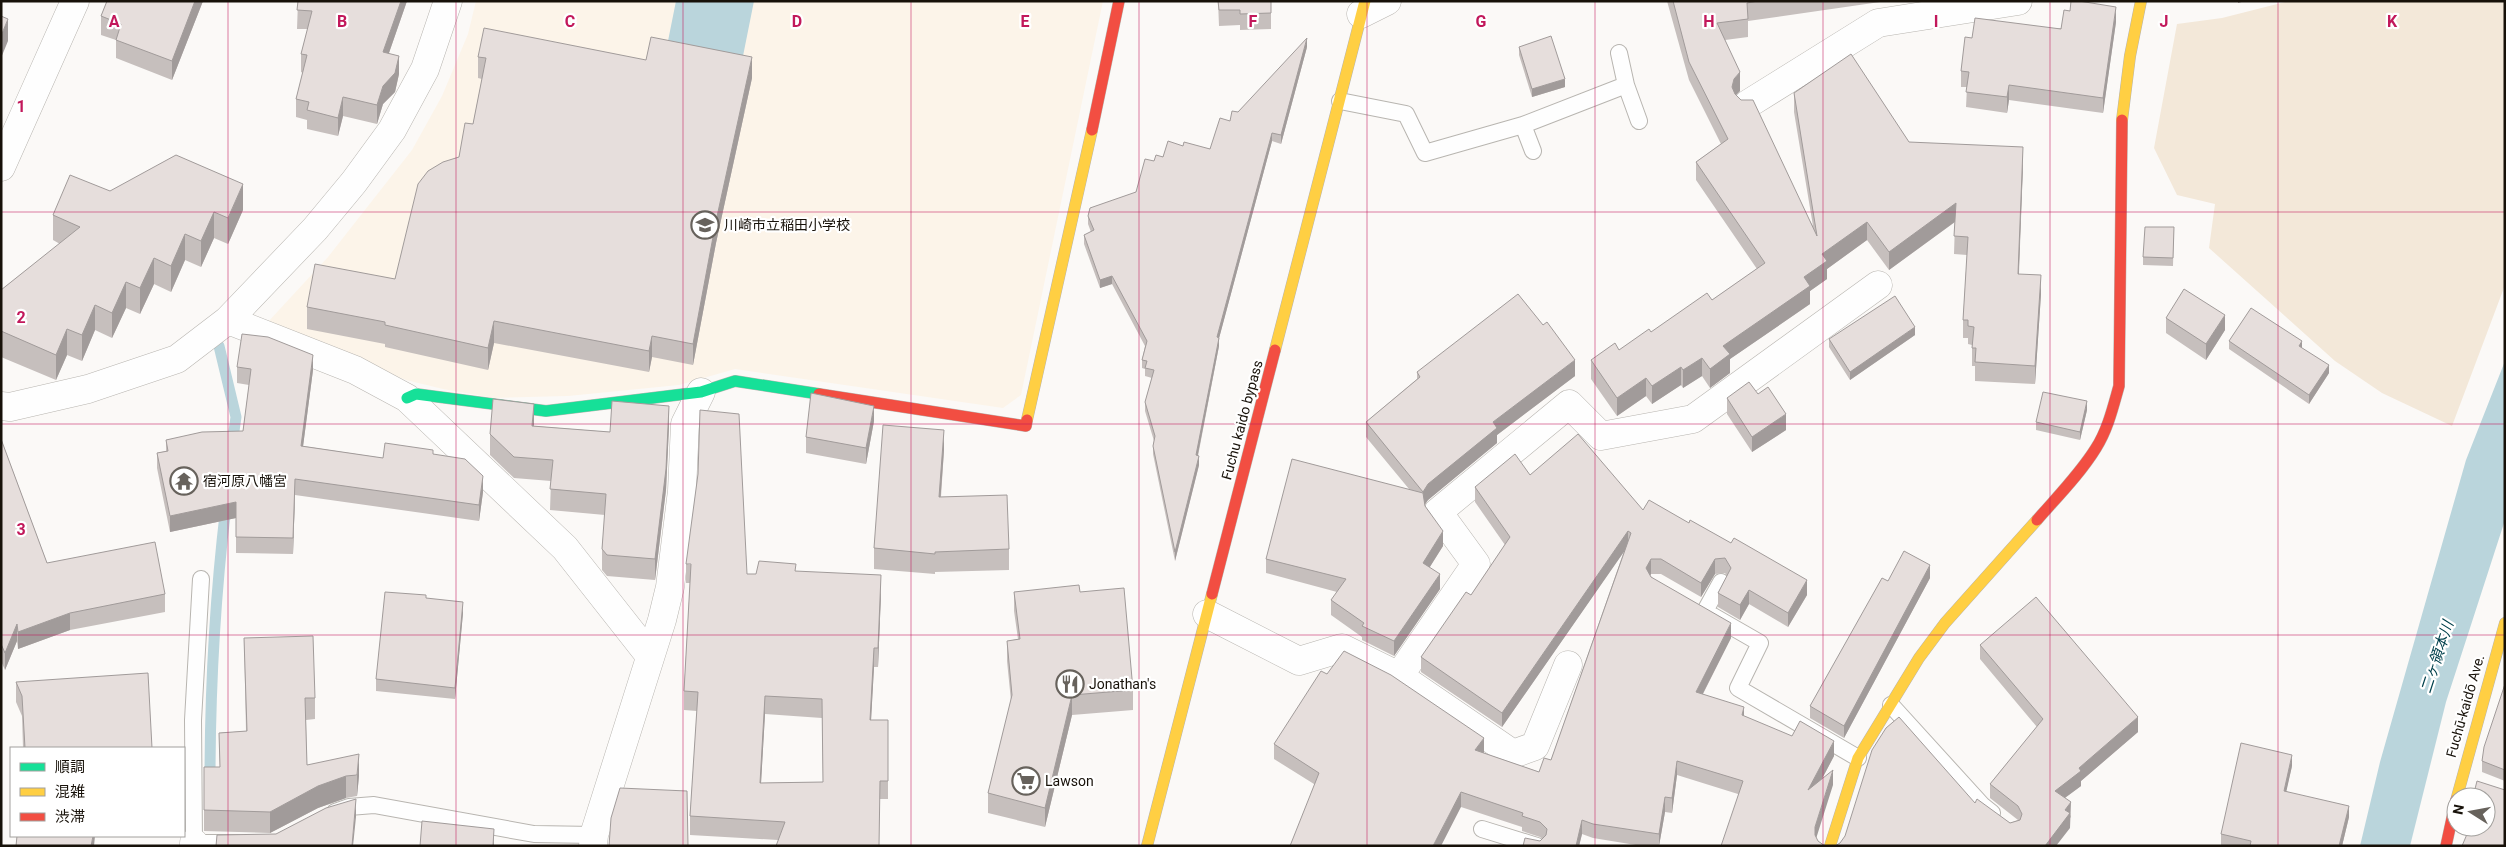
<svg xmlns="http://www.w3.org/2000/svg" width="2506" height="847" font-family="Roboto,'Noto Sans JP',sans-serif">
	<rect width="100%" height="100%" fill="#fbf9f7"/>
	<path fill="#fcf4e9" d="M476,1H1103L1021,395L1003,408L735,369L679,385L568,396L494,398L443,389L406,380L267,323L328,257L412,150L442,96L468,34Z"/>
	<path fill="#f3e8d9" d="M2289,1H2505V285L2452,426L2382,393L2335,361L2209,248L2215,204L2177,195L2154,148L2177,24L2222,18Z"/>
	<path fill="#bad5dc" d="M676,1H754L739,76L664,61Z
		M2505,361V520L2446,702L2410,846H2360L2380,762L2466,460Z"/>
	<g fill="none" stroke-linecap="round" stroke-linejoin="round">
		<path stroke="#bad5dc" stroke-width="11" d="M219,346L236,417L232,445
			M210,782C210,690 215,597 226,506"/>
		<g stroke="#b8b5b0" stroke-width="18">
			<path id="lane" d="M1619,53L1626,85L1639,121
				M1340,101L1406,114L1425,153L1523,125L1626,85
				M1523,125L1533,151
				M201,579L193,720L194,843H238
				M1705,611L1721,582
				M1713,616L1760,643L1738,688L1858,758
				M1891,705L1982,805L1992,813
				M335,812L349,807L374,805L534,834L594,835
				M1482,829L1537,846"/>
		</g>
		<g stroke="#b8b5b0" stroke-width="29">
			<path id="street" d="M1361,14L1387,1
				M1748,104L1878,23L2018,1
				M1,167L75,1
				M228,320L355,370L407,398L565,548L650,656
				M1,406L10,407L88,389L177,359L228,320L315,229L354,182L392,130L425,69L448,1
				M1207,614L1299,661L1342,648L1399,676L1513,754L1535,746L1568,665
				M1399,676L1476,564L1438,512L1569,404L1601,436L1693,419L1878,285
				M194,843V846
				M593,846L594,835L662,620L670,587L682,491L685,424L701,392"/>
		</g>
		<g stroke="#b8b5b0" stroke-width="12">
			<path id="fast" d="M407,398L416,394L546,411L701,392L735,381L819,394"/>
		</g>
		<g stroke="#b8b5b0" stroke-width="12">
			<path id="slow" d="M2122,120L2130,56L2141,1
				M1275,350L1365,1
				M1027,420L1092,130
				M2457,797L2505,623
				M1147,846L1212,594
				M1830,846L1858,758L1919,658L1945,623L2037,520"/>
		</g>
		<g stroke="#b8b5b0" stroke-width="12">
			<path id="jam" d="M1092,130L1119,1
				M819,394L1026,426L1027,420
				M2037,520C2057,497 2080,474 2096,448C2108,429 2113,407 2119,386L2122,120
				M1212,594L1275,350
				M2446,846L2456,800"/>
		</g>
		<use href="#lane" stroke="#fefefe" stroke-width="16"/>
		<use href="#street" stroke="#fefefe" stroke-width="28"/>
		<use href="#fast" stroke="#16e098" stroke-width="11"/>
		<use href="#slow" stroke="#ffcf43" stroke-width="11"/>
		<use href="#jam" stroke="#f24e42" stroke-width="11"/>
	</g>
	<path fill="#c6bfbd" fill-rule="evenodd" d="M107,1H203L172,80L116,58V40L101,35V16Z
		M298,1H407L389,53L399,74L395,92L383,104L377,124L343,116L338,136L307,129V120L296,117V99L303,73L301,72V54L308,29H297Z
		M1218,1L1271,13V29L1240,30V25L1219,26Z
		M1667,1H1887L1748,21V37L1725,40L1740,91L1736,95L1813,226L1794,112V93L1909,142L2023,165L2019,274L2041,294L2035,384L1975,381V366H1972V345L1968,344V338H1963V320L1967,255L1954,254L1955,222L1889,270L1867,240L1827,269V279L1810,291V304L1730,359V373L1710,388L1702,376L1683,388L1681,385L1652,404L1646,396L1617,416L1591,379V360L1619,350L1712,300L1757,269L1696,180V162L1721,144L1689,80Z
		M2116,22L2103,113L2009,100L2007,113L1966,107L1967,87H1961V71L1972,38Z
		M1307,47L1281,144L1272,141L1219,338V346L1198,456L1199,465L1175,561L1153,454V446L1154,441L1145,411V402L1152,378L1145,376V369L1142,368V360L1145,346L1112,284L1100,288L1084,244V235L1091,232L1088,224V216L1136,192L1154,161L1183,146L1210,149L1230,121L1238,112Z
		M1519,47L1565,87L1532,97L1519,55Z
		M478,57L646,60L752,78L716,243L693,365L652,357L649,372L494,343L488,370L385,347V344L307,329V307L395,279L459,157L473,124L482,79L478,78Z
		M110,191L243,210L228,244L214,238L201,267L185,260L171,292L154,284L140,314L126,308L112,338L95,330L82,361L67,355L56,380L1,357V290L60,244L53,240V215Z
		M2174,227L2173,266L2143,265V257Z
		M2166,318L2225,330L2206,360L2166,333Z
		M1915,335L1850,380L1829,347V339Z
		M2229,341L2302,348L2329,373L2309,404L2229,349Z
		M237,367L313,370L303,446L383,458L433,454L483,492L479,521L295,495L293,554L236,553V518L170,532L157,468V453L166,451V440L243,431L249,385L237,383Z
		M1417,372L1575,376L1497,435V443L1428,500L1425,505L1443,546L1429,568L1440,589L1394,656L1362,640V637L1331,615V600L1337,592L1266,573V559L1409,489L1366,437V422L1417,379Z
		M1758,394L1786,430L1752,452L1727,414V398Z
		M2087,410L2080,440L2036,430V422Z
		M874,421L866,464L806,453V437Z
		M534,426L610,432L669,426L666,490L655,580L607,576L602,570V549L605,515L550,510L551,481L514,478L490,455V434Z
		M1,439L47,563L165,594V612L70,630L18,649L17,641L5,670L1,661Z
		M944,450L941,497L1009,549V570L935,572V574L874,569V548Z
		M1530,475L1643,510L1807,595L1788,627L1749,604L1740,620L1718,607V593L1727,576L1725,573L1715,574L1701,597L1661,574H1651L1650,576L1731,638L1703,694L1744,716L1834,756L1822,779L1833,785L1738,794L1677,775L1672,813L1665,812L1659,846H1642L1593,838L1582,834L1579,846H1523L1540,841L1542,839L1540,837L1522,831V827L1461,807L1314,784L1274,759V744L1327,674L1484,753L1539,772L1551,760L1624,551L1502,727L1421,672V657L1471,595L1505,545L1475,502V487Z
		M686,564L747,574H756L796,571L881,594L878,667H874L871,720H888V799H880L778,840L690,835V816L697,711L684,710V691L690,583H686ZM765,714L822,718L823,782L761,783Z
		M1930,578L1844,738L1810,718V706L1888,581Z
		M1014,592H1080L1133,690V710L1072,715L1045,827L988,813V793L1011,701L1007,661V641L1018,639L1014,611Z
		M426,598L463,613L455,699L376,691V679Z
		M244,638L315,698V719L306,720L307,765L359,776L357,796L346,798L318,808L270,833L204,831V767H220L219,733L246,731Z
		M1980,645L2138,732L2081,781V786L2065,798L2071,817L2070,818V828L1835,846L1975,803L2010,823L2018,820L1990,798V784L2037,727L1980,659Z
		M16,682L152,748H23L22,716L16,702Z
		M2505,684V781L2482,772V761Z
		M2292,766L2286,791L2349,817L2342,846H2221V834Z"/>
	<path fill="#a19b9a" d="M195,1H203L172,80V61Z
		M401,1H407L383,70V52Z
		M2238,1H2245L2238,3Z
		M2116,7V22L2103,113V98Z
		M8,19V41L1,58V36Z
		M1307,38V47L1281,144V135Z
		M399,56V74L395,92L383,104L377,124V105L383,86Z
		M752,57V78L716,243L693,365V344L716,221Z
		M1740,72V91L1734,97L1732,87L1734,79Z
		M1565,79V87L1532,97V89Z
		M2009,85V100L2007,113V97Z
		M343,97V116L338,136V118Z
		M1272,133V141L1217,346V337Z
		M2023,147V165L2018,292V274Z
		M243,184V210L228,244V218Z
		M1956,203V221L1889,270V252Z
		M214,212V238L201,267V241Z
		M1867,222V240L1827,269V279L1810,291V304L1730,359V373L1710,388V369L1723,346L1804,277L1822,254Z
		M185,234V260L171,292V266Z
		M154,258V284L140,314V288Z
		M2041,275V294L2035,384V366Z
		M1112,276V284L1100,288V280Z
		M126,282V308L112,338V313Z
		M95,305V330L82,361V335Z
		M2225,315V330L2206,360V344Z
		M494,321V343L488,370V348Z
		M1915,327V335L1850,380V372Z
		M67,329V355L56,380V355Z
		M652,336V357L649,372V351Z
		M1219,338V346L1196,464V455Z
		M2302,341V349L2299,346Z
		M313,355V370L301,462V446Z
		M1702,358V376L1683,388V370Z
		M1575,360V376L1497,435V443L1428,500L1423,507V492L1428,484L1493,422Z
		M2329,365V373L2309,404V395Z
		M1681,367V385L1652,404V386Z
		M1646,378V396L1617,416V398Z
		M2087,401V410L2080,440V432Z
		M534,404V425L532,447V426Z
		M669,406V426L666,490L655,580V559Z
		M874,406V421L866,464V448Z
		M1786,414V430L1752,452V437Z
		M944,430V450L939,518V497Z
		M1199,456V465L1175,561V552Z
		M483,476V492L479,521V505Z
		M295,479V495L293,554V538Z
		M236,502V518L170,532V516Z
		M1443,531V546L1423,578V563Z
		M1628,531V546L1502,727V713Z
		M1651,559V574L1646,583V568Z
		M1715,559V574L1701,597V583Z
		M1930,565V578L1844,738V726Z
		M1440,574V589L1394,656V641Z
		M881,575V594L878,667V648Z
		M1807,580V595L1788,627V613Z
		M1749,590V604L1740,620V605Z
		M463,602V613L455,699V688Z
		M70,613V630L18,649V632Z
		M1731,623V638L1696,707V692Z
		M17,624V641L5,670V653Z
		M874,648V667L870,739V720Z
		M1072,695V715L1045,827V808Z
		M765,696V714L760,801V783Z
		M1744,707V722L1742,715Z
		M2138,717V732L2081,781V786L2055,805V791L2079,768Z
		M1484,738V753L1475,750Z
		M1834,741V756L1808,805V790Z
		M359,754V776L357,796V775Z
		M2292,755V766L2284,802V791Z
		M1677,761V775L1672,813V798Z
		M1833,770V785L1815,842V827Z
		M346,776V798L318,808L270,833V812L318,786Z
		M1461,792V807L1441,846H1433Z
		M1665,797V812L1659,846V834Z
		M356,799V817L353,846H352Z
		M2071,802L2070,828L2056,846H2045L2065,810Z
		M2349,806V817L2342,846H2339Z
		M1582,820V834L1579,846H1576Z
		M494,829V846H493Z
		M93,836H95L94,846H91Z"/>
	<path fill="#e6dedc" stroke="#a19b9a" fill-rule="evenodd" d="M107,1H195L172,61L116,40L121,24L101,16Z
		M298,1H401L383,52L399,56L395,73L383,86L377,105L343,97L338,118L307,110L309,102L296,99L307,55L301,54L312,11L297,10Z
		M1218,1H1271V13L1240,14V10H1219Z
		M1673,1H1758L1747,3L1748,19L1717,23L1740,72L1734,79L1732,87L1735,94L1741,100H1753L1817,236L1794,93L1851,54L1909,142L2023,147L2018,274L2041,275L2035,366L1975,362L1976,348H1972L1974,327L1968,326V320H1963L1968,237L1954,236L1956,203L1889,252L1867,222L1822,254L1827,261L1804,277L1810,286L1723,346L1730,354L1710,369L1702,358L1683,370L1681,367L1652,386L1646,378L1617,398L1591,360L1615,343L1619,350L1649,329L1651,332L1707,293L1712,300L1765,263L1696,162L1728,139L1689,62Z
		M2071,1H2079L2116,7L2103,98L2009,85L2007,97L1966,92L1969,72L1961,71L1965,37L1972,38L1975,18L2061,29L2064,10L2070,11Z
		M1,16L8,19L1,36Z
		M484,28L646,60L651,37L752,57L716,221L693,344L652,336L649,351L494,321L488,348L385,325V322L307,307L315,264L395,279L418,184L428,171L443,162L459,157L465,123L473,124L486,58L478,57Z
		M1551,36L1565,79L1532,89L1519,47Z
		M1307,38L1281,135L1272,133L1217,337L1219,338L1196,455L1199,456L1175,552L1153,446L1155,436L1145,402L1154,370L1145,368L1147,361L1142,360L1147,341L1112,276L1100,280L1084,235L1094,230L1088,216L1090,208L1136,192L1145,159L1154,161L1156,155L1163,157L1168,141L1183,146L1184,142L1210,149L1220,118L1230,121L1232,111L1238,112Z
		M176,155L243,184L228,218L214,212L201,241L185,234L171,266L154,258L140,288L126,282L112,313L95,305L82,335L67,329L56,355L1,331V290L80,227L53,215L70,175L110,191Z
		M2145,227H2174L2173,258L2143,257Z
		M2184,289L2225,315L2206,344L2166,318Z
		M1518,294L1543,325L1547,322L1575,360L1493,422L1497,428L1428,484L1423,492L1366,422L1420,377L1417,372Z
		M1895,296L1915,327L1850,372L1829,339Z
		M2251,308L2302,341L2299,346L2329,365L2309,395L2229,341Z
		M242,334L268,337L313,355L301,446L383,458L385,443L433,450V454L465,459L483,476L479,505L295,479L293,538L236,537V502L170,516L157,453L168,451L166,440L202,432L243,431L251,369L237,367Z
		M1749,382L1758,394L1768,387L1786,414L1752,437L1727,398Z
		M2043,392L2087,401L2080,432L2036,422Z
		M811,393L874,406L866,448L806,437Z
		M493,399L534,404L532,426L610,432L612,401L669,406L666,469L655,559L607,555L602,549L606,494L550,489L553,460L514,457L490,434Z
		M700,410L739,414L747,574H756L759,561L796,564L795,571L881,575L878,648H874L870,720H888V781H880L879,846H776L785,822L690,816L698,692L684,691L691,564H686L698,474ZM765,696L822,699L823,782L760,783Z
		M883,425L944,430L939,497L1007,495L1009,549L935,552V554L874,548Z
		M1578,434L1643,510L1649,500L1689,523L1690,520L1731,543L1734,538L1807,580L1788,613L1749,590L1740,605L1718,593L1731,568L1725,558L1715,559L1701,583L1661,559H1651L1646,568L1651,577L1731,623L1696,692L1744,707L1742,715L1792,736L1800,721L1834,741L1808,790L1833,770L1815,827V835L1818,841L1825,846H1721L1743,781L1677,761L1672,798L1665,797L1659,834L1593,824L1582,820L1576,846H1523L1525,838L1540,841L1546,835L1547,829L1540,822L1522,816L1523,813L1461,792L1433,846H1290L1319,773L1274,744L1321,671L1327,674L1344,651L1391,675L1484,738L1475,750L1539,772L1544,758L1551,760L1631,533L1628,531L1502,713L1421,657L1466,592L1471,595L1510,537L1475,487L1515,454L1530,475Z
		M1,439L47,563L155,542L165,594L70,613L18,632L17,624L5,653L1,644Z
		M1292,459L1423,493L1425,506L1443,531L1423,563L1440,574L1394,641L1362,626L1364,623L1331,600L1346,579L1266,559Z
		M1904,551L1930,565L1844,726L1810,706L1882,578L1888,581Z
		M1079,585L1080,592L1124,588L1133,690L1072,695L1045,808L988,793L1012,695L1007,641L1020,639L1014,592Z
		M385,592L426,595V598L463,602L455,688L376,679Z
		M2036,597L2138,717L2079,768L2081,771L2055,791L2071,802L2065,810L2070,813L2045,846H1835L1840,843L1845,836L1872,750L1886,728L1899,717L1975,803L1977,799L2010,823L2020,820L2022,814L2018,806L1990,784L2043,719L1980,645Z
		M313,636L315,698H305L307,765L359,754L357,775L346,776L318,786L270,812L204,810V767H220L219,733L247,731L244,638Z
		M148,673L152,748H25L22,696L16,682Z
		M2505,684V770L2482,761L2484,747Z
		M2241,743L2292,755L2284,791L2349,806L2339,846H2250L2251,841L2221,834Z
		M2477,781L2505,790V846H2462L2470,827H2486V797H2473Z
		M620,788L687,791L688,846H609L611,818Z
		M356,799L352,846H216L217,835L276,834L326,808Z
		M422,821L494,829L493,846H420Z
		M17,836H93L91,846H16Z"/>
	<path fill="none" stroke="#c2185b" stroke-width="1" stroke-opacity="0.55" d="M228,1V846M456,1V846M683,1V846M911,1V846M1139,1V846M1367,1V846M1595,1V846M1823,1V846M2050,1V846M2278,1V846M1,212H2505M1,424H2505M1,635H2505"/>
	<defs>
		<g id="school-ring" transform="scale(1.4375)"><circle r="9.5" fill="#fff" stroke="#67625c" stroke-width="1.5"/><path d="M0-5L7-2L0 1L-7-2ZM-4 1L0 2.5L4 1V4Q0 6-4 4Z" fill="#67625c"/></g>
		<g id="temple-ring" transform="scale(1.4375)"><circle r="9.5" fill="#fff" stroke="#67625c" stroke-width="1.5"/><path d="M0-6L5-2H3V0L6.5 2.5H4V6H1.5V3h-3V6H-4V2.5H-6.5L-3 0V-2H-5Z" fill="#67625c"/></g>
		<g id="restaurant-ring" transform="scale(1.4375)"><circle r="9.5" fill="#fff" stroke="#67625c" stroke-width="1.5"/><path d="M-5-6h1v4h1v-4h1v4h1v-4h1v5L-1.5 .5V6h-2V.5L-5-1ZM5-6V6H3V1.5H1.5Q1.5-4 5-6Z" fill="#67625c"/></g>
		<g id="supermarket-ring" transform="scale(1.4375)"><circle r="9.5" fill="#fff" stroke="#67625c" stroke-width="1.5"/><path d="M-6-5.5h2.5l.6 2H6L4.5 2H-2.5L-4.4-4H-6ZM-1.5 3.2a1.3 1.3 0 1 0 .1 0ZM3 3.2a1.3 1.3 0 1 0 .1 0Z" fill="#67625c"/></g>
	</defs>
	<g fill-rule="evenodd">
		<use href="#school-ring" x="705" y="225"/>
		<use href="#temple-ring" x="184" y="481"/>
		<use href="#restaurant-ring" x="1070" y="684"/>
		<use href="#supermarket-ring" x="1026" y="781"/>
	</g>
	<g text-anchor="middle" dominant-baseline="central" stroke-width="4.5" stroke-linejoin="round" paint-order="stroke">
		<g font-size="14" fill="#171109" stroke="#fff" text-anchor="start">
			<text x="724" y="225">川崎市立稲田小学校</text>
			<text x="203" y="481">宿河原八幡宮</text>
			<text x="1089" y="684">Jonathan's</text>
			<text x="1045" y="781">Lawson</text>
		</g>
		<g font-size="14" fill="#171109" stroke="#fff">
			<text transform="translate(1242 420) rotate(-75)">Fuchu kaido bypass</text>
			<text transform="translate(2465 706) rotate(-74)">Fuchū-kaidō Ave.</text>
		</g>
		<g font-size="15" font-style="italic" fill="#01404c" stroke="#fff">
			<text transform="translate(2437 657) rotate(-72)">二ヶ領本川</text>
		</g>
	</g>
	<g font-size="16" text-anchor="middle" font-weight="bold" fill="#c2185b" stroke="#fff" stroke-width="4.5" stroke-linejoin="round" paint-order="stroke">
		<text x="114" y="27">A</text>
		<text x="342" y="27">B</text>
		<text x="570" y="27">C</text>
		<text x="797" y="27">D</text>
		<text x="1025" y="27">E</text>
		<text x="1253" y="27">F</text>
		<text x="1481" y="27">G</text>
		<text x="1709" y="27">H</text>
		<text x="1936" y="27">I</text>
		<text x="2164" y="27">J</text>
		<text x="2392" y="27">K</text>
		<text x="21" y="112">1</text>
		<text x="21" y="323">2</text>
		<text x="21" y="535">3</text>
	</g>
	<rect width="2506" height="847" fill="none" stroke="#171109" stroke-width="5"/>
	<rect x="10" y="747" width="175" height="90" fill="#ffffff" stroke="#a2a09d"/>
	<rect x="20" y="763" width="25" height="8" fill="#16e098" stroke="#a2a09d"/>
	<text x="55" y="772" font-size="15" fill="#171109">順調</text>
	<rect x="20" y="788" width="25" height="8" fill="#ffcf43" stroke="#a2a09d"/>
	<text x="55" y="797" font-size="15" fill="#171109">混雑</text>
	<rect x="20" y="813" width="25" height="8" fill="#f24e42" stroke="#a2a09d"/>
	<text x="55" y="822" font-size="15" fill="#171109">渋滞</text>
	<g transform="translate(2471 812) rotate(281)"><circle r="24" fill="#ffffff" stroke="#a2a09d"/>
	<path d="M0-4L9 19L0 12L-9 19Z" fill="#67625c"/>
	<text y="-8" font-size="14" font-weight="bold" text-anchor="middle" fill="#171109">N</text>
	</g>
</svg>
